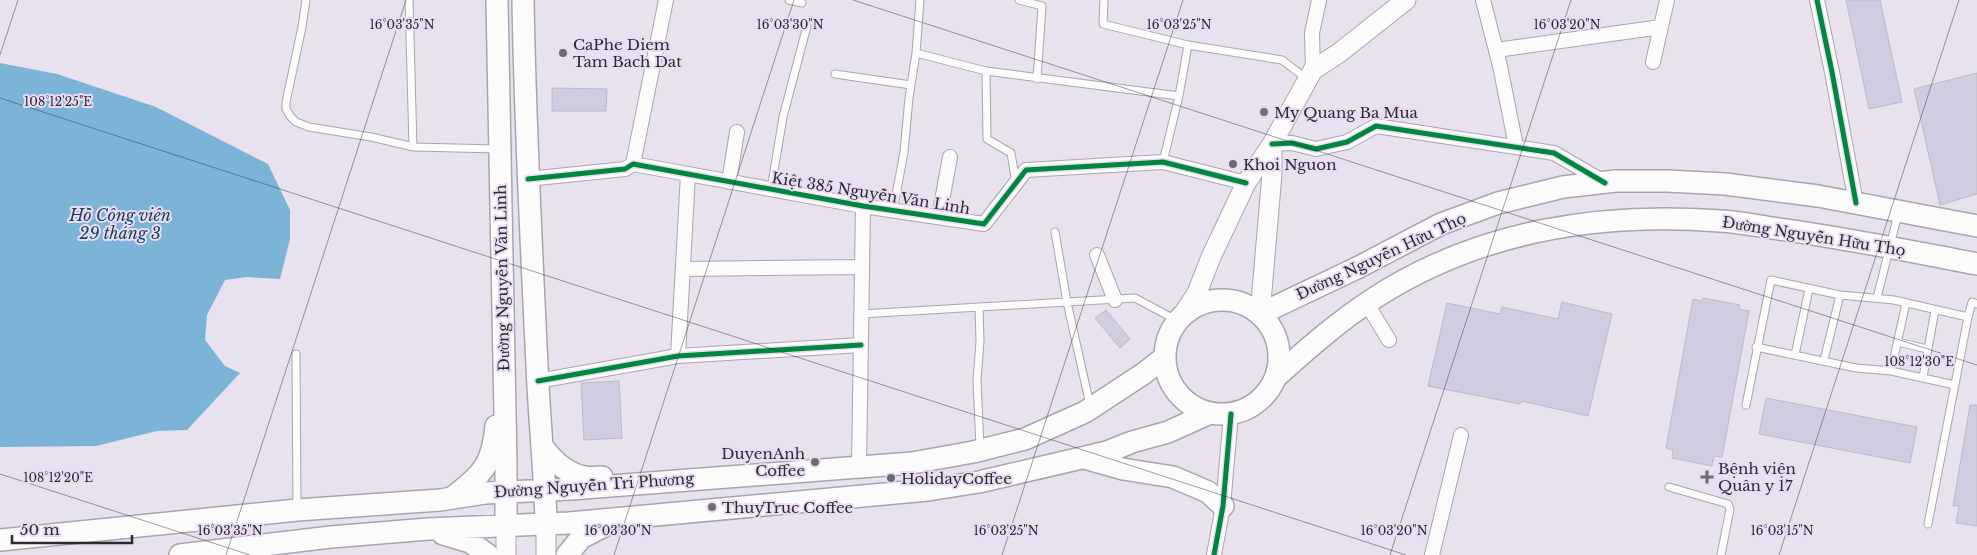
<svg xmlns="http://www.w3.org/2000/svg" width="1977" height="555" font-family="'Libre Baskerville',serif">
	<rect width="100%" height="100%" fill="#e8e2ee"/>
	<path fill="#7cb4d8" d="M0,63L57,74L156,107L268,164L290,210V239L280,279L247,277L225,280L207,315L205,340L225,366L240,373L187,430L157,431L96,446L0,447Z"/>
	<path fill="#d0cde1" stroke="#bebbc5" d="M1846,0H1880L1902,102L1869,109Z
		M1977,73V194L1940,205L1914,89Z
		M552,88L607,89L606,111H552Z
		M1703,298L1740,305L1739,309L1749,311L1722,457L1714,456L1712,466L1672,458L1673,450L1666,448L1693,299L1702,301Z
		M1562,302L1612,314L1588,416L1521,401L1520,404L1428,386L1447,303L1500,314L1502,307L1558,319Z
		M1106,310L1130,339L1120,348L1095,318Z
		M619,381L622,438L584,440L581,383Z
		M1766,398L1917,427L1910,463L1759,434Z
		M1970,405H1977V526L1956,523L1959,506H1953Z"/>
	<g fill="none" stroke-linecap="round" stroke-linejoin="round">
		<g stroke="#a9a5ae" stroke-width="9">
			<path id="lane" d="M306,0L302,27L286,102V109L290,116L296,122L309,127L371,137L414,147L498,149
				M409,0L413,147
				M789,0L802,3
				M1019,0L1042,6L1037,79
				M1104,0L1103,24L1188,45
				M916,53L986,71L1179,96
				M986,71L987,139L1011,153L1016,183
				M835,74L911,85
				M1163,162L1179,96L1188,45L1282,60L1307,79
				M771,189L783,117L807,26
				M893,211L904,152L909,98L916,53L920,0
				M1055,232L1067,302L1090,405
				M1877,298L1898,214
				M979,307L980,341L977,380L980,447
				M861,314L1135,298L1178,321
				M1898,342L1927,349
				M1756,347L1856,368L1891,371L1955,385
				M296,354L297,509
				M1795,355L1809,289
				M1824,360L1840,295L1894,300L1968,317
				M1891,371L1906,303
				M1923,377L1935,310
				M1746,405L1771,280L1840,295
				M1669,487L1728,504L1730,509L1721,555
				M1928,524L1968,317L1972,302L1977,304"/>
		</g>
		<g stroke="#a9a5ae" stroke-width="16">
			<path id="street" d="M1483,0L1500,66L1516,146
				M1817,0L1832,72L1856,203
				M1496,50L1661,27
				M1653,62L1667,0
				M1313,70L1312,33L1319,0
				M1272,144L1292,143L1316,149L1347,142L1376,126L1554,153L1604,182
				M633,164L666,0
				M528,179L625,169L633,164L863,206L984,224L1026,170L1163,162L1246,183
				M729,182L737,132
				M939,217L950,157
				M1097,255L1115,300
				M683,269L862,267
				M1367,304L1389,340
				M678,356L688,174
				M538,381L678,356L861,345
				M859,467L863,206
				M1214,555L1223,506L1231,414
				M1432,555L1461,435"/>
		</g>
		<g stroke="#a9a5ae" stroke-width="21">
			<path id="secondary" d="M1260,314L1272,174V144
				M1182,316L1197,293L1211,257L1246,183L1272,144L1313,70L1339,53L1406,0
				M506,525V555
				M546,555V524"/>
		</g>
		<g stroke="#a9a5ae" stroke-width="24">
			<path id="primary" d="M497,0L506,465V525
				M523,0C525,122 531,243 537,365C539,418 545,471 546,524
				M1165 357a57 57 0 1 1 114 0a57 57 0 1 1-114 0Z
				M1260,314L1357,268L1441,224L1498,203L1563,187L1616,181H1667L1725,184L1818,196L1977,226
				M1276,377C1307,349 1340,320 1376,297C1479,231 1600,212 1720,221C1737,222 1755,225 1772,228C1841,237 1909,251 1977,264
				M542,446C553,461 567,474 585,477C591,478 597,477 602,477
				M1084,458L1123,469L1173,477L1208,492L1223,506
				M453,497C483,474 492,465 496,426
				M443,534L470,542L488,555
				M0,540L297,510L440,500L485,493L571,489L912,463L973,452L1025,439L1085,412L1143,374L1165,357
				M180,555L331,537L428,529L569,523L928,490L979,482L1107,452L1132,442L1168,432L1210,413
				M567,555L581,538L608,524"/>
		</g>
		<use href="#lane" stroke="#fcfbfc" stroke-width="7"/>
		<use href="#street" stroke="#fcfbfc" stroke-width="14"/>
		<use href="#secondary" stroke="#fcfbfc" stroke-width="19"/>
		<use href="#primary" stroke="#fcfbfc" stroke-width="21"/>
		<g stroke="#e8dcf4" stroke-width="8">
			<path id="cycleway" d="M1817,0L1832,72L1856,203
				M1272,144L1292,143L1316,149L1347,142L1376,126L1554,153L1605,183
				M528,179L625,169L633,164L863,206L984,224L1026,170L1163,162L1246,183
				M538,381L678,356L861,345
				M1214,555L1223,506L1231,414"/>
		</g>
		<use href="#cycleway" stroke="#00873e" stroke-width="5"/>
	</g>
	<path fill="none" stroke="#2e2a32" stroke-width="1" stroke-opacity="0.45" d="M853,0L1977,365M0,55L18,0M0,98L1406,555M0,474L250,555M226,555L406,0M614,555L794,0M1002,555L1183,0M1390,555L1571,0M1779,555L1959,0"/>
	<g fill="#6f6a74" stroke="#e8dcf4" stroke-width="2">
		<circle cx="563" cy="53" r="5"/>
		<circle cx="1264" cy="112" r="5"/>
		<circle cx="1233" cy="164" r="5"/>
		<circle cx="815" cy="462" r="5"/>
		<path d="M1704.5 469.5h5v5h5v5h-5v5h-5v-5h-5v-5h5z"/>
		<circle cx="891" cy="478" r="5"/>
		<circle cx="712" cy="507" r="5"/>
	</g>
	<g text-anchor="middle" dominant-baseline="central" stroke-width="4" stroke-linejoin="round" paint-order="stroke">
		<g font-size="15" fill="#2e2a32" stroke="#e8dcf4" text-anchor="start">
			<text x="573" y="44">CaPhe Diem<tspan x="573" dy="17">Tam Bach Dat</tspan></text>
			<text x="1274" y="112">My Quang Ba Mua</text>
			<text x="1243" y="164">Khoi Nguon</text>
			<text x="805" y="453" text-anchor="end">DuyenAnh<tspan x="805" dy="17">Coffee</tspan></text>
			<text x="1718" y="468">Bệnh viện<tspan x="1718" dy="17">Quân y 17</tspan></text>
			<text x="901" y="478">HolidayCoffee</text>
			<text x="722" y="507">ThuyTruc Coffee</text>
		</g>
		<g font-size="15" fill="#2e2a32" stroke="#e8dcf4">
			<text transform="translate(871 193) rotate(9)">Kiệt 385 Nguyễn Văn Linh</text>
			<text transform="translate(1814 236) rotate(9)">Đường Nguyễn Hữu Thọ</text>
			<text transform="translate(1381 256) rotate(-25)">Đường Nguyễn Hữu Thọ</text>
			<text transform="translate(502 278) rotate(-91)">Đường Nguyễn Văn Linh</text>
			<text transform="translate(594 485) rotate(-4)">Đường Nguyễn Tri Phương</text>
		</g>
		<g font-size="16" font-style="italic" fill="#1a3e52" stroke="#e8dcf4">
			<text x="120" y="215">Hồ Công viên<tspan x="120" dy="18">29 tháng 3</tspan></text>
		</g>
	</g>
	<g font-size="12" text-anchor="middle" fill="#2e2a32" stroke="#e8dcf4" stroke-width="4" stroke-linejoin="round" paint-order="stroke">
		<text x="402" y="29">16°03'35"N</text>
		<text x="790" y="29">16°03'30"N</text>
		<text x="1179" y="29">16°03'25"N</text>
		<text x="1567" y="29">16°03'20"N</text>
		<text x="58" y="106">108°12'25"E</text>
		<text x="1919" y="366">108°12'30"E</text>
		<text x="58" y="482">108°12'20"E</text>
		<text x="230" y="535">16°03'35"N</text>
		<text x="618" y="535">16°03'30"N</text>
		<text x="1006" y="535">16°03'25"N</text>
		<text x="1394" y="535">16°03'20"N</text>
		<text x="1782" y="535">16°03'15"N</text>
	</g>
	<path d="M12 535v8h120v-8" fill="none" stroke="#2e2a32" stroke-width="2.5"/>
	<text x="20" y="535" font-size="15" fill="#2e2a32" stroke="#e8dcf4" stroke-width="4" paint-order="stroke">50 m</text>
</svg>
